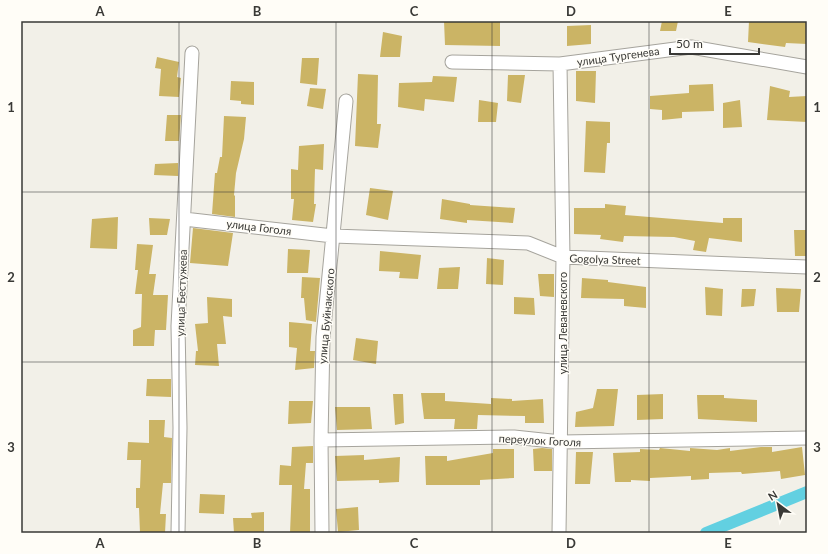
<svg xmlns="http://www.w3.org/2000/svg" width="828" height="554" font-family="Lato,sans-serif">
	<rect width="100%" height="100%" fill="#f2f0e8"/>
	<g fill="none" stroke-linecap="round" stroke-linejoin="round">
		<path stroke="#62d0e1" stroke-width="12" d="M706,533L807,492"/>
	</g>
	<path fill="#cbb465" d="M444,21L500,22V46L445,45Z
		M662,21H678L676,31H660Z
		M749,21L807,22V44L786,43L785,47L748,42Z
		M591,25V44L567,46V26Z
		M383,32L402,36L400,57H380Z
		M157,57L179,62L177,77L181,78L179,97L159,96L161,69L155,68Z
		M302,58H319L317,85L300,83Z
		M576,71H596L595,103L576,101Z
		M358,74L378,75L377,124H381L378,148L355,146Z
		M508,75H525L521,103L507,101Z
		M433,76L457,77L454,102L425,99L424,111L398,107L399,83L432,82Z
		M231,81L254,82V105L241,104V101L230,100Z
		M713,84L714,111L682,112V118L662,120V110L650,109V96L689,93V85Z
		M770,86L790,91L789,97L807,96V122L767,120Z
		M310,88L326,89L323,109L307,106Z
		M479,100L498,103L496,122H478Z
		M740,100L742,127L723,128V103Z
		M167,115H181L179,141H165Z
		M224,116L246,117L244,139L236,173L234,195L235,196V217L212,214L215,173H217L220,157H222Z
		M586,121L610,122V143H607L605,173L584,172Z
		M324,144L323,170L315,169L314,204H316L313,222L292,220L294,199H291V169L298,170L299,146Z
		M178,163V176L154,175L155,164Z
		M370,188L393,191L388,220L366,215Z
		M442,199L470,204V205L515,208L513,223L467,220V223L440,219Z
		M605,204L626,206L625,215L723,223V218H742V242L709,238L706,252L693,250L695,241L674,237L624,236L623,242L600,239L601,235L574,234V208H605Z
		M118,217L117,249L90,248L92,219Z
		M149,218L170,219L167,235H150Z
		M193,228L233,233L228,266L190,263Z
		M794,230H807V256H795Z
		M137,244L153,245L149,274H156L153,295H168L166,330H155L154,346H133V330L141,327L142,294H135L138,270H135Z
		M288,249L310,250L308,273H287Z
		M380,251L421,255L418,279L399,278L400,272L379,271Z
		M487,258L504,260L503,285L486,284Z
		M460,267L458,289H437L439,268Z
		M538,274H554V297L540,296Z
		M302,277L320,278L316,322L306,320L304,298H301Z
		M582,278L608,280V282L646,287V308L624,306V299L581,298Z
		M705,287L723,289L722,316L706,315Z
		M776,288L801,289L799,312H777Z
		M742,289H756L754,306L741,307Z
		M207,297L232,299V317L223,316L226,344H217L219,366L195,365L196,351H198L195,324L208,323Z
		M514,297L534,298L535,315L514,314Z
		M289,322L312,324L310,351H315L314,368L295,370L297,348L289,347Z
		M356,338L378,341L376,364L353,360Z
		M147,379H171V397L146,396Z
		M597,389H618L614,426L575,427L576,412L593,408Z
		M421,393H445V401L491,404V398L512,399V401L543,399L544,423H525V416L478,415L477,429H454L455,419H424Z
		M393,394H403L404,423L395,425Z
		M663,394V419L637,420V395Z
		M697,395H724V398L757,400V422L698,419Z
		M289,401H313L311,423L288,424Z
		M335,407H370L372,429L337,430Z
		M149,420H165L164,437L172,438L171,483H163L160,514H166L165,533H140L139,508H136V488H140L141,460H127L128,442L149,443Z
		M313,446V463H306L304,489H310V533H290L292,485H279L280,465L291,466L292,447Z
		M761,447H772V452L802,447L805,475L781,479L780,471L742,474L741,472L709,473V479L691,480V476L650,478V481L631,480V482H615L613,453L640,452V449L659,450L660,448L690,451V448L717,450L730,448V451Z
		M542,448L552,449V471H534L533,449Z
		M493,449H514V478L480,480V485H426L425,456H447V461L493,453Z
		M576,452H593L590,484H575Z
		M364,455V460L400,457L399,482L379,483V480L337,481L335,456Z
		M200,494L225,495L224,514L199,513Z
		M358,507L359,530L338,532L336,509Z
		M264,512V533H234L233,518H252L251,513Z"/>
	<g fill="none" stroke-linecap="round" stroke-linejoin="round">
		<g stroke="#a6a49d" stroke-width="15">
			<path id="street" d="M452,62L560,64L691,47L807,67
				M184,219L333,236L528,243L563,257L807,267
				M321,440L514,437L561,442L807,438
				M178,533L180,428L178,326L192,53
				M322,533L321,440L323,337L346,101
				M559,533L563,257L560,64"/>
		</g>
		<use href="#street" stroke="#fff" stroke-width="13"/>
	</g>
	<path fill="none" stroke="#393936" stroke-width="1" stroke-opacity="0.55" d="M179,21V533M336,21V533M492,21V533M649,21V533M21,192H807M21,362H807"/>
	<g text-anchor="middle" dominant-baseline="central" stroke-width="3" stroke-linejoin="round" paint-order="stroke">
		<g font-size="11" fill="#393936" stroke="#fffdf7">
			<text transform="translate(618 56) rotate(-8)">улица Тургенева</text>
			<text transform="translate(259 227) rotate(7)">улица Гоголя</text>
			<text transform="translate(605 259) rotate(2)">Gogolya Street</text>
			<text transform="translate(181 293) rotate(-88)">улица Бестужева</text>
			<text transform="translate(326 316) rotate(-85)">улица Буйнакского</text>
			<text transform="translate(562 323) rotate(-90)">улица Леваневского</text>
			<text transform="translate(540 440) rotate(3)">переулок Гоголя</text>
		</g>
	</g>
	<rect width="828" height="554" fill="none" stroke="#fffdf7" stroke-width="44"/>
	<g transform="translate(778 504) rotate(328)" stroke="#fffdf7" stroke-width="3" paint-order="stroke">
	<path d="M0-3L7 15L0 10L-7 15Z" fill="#393936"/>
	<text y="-6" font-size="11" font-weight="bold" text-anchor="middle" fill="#393936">N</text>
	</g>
	<path d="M670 48v6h89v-6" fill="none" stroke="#393936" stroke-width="2"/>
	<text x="676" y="48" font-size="12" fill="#393936" stroke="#fffdf7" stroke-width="3" paint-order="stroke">50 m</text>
	<rect x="22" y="22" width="784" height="510" fill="none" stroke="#393936" stroke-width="1.5"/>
	<g font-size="13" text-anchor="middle" font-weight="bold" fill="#393936">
		<text x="100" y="16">A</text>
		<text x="257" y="16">B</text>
		<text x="414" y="16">C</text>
		<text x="571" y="16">D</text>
		<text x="728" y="16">E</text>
		<text x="11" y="112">1</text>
		<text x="817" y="112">1</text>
		<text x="11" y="282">2</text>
		<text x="817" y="282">2</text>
		<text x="11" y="452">3</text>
		<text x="817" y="452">3</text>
		<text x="100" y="548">A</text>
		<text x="257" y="548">B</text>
		<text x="414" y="548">C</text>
		<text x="571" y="548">D</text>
		<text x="728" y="548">E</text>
	</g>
</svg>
